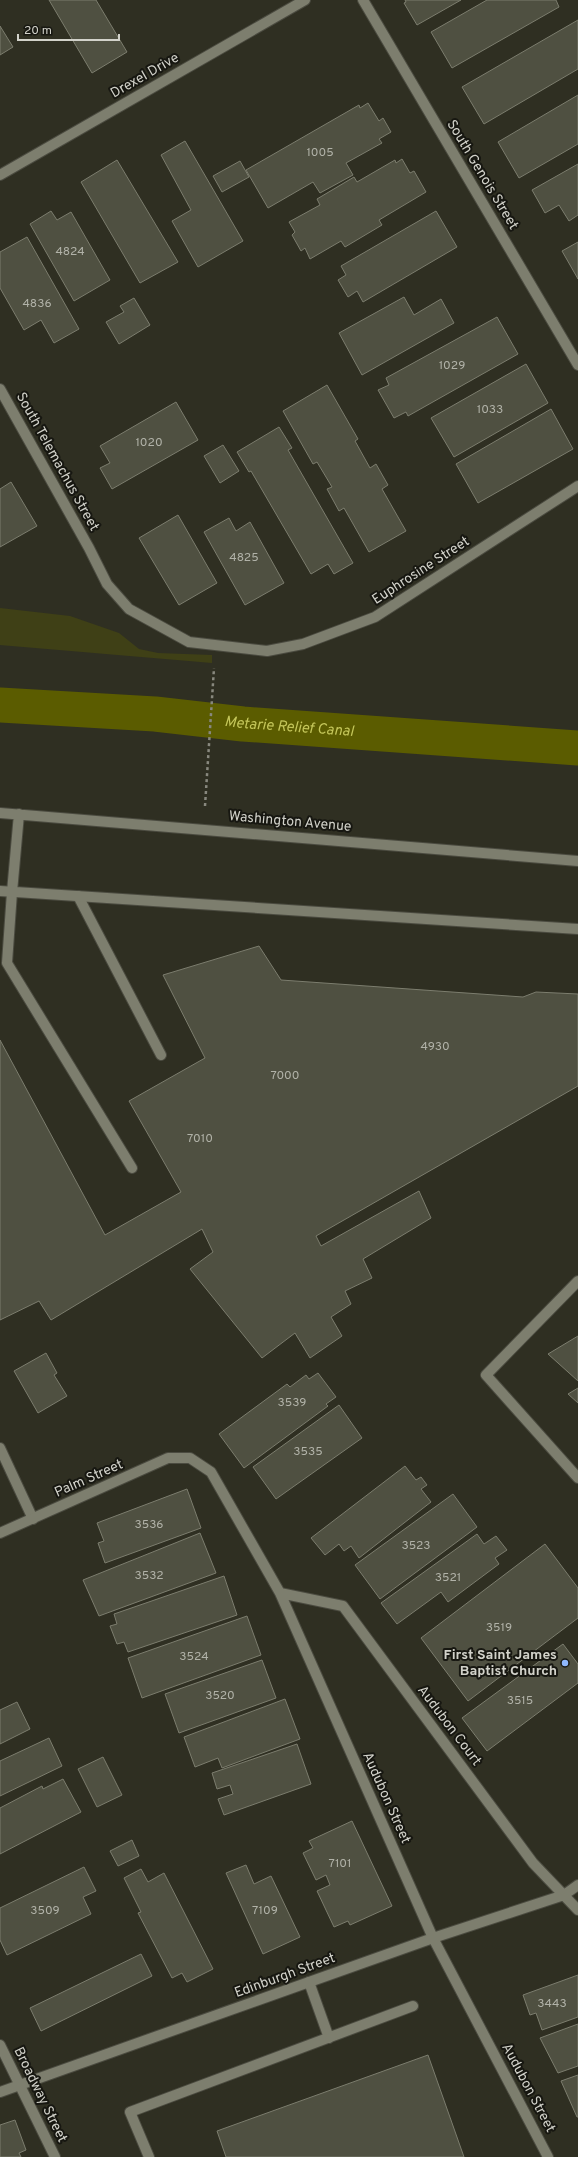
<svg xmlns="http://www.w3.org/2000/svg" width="578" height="2157" font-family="Overpass,sans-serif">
	<rect width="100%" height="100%" fill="#2f2f22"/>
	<path fill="#3f4016" d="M0,608L70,616L119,633L139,649L158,653L212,655V663L0,645Z"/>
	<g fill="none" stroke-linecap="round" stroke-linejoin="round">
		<path stroke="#5b5c00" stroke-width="35" id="s1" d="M0,705L155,714L243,724L578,748"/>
	</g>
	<path fill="#4f5041" stroke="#7c7d6e" d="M49,0H96L127,52L92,73Z
		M405,0H461L417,25L404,3L406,2Z
		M487,0H556L559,7L452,68L431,32Z
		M578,20V69L484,124L462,87Z
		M0,26L13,47L0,55Z
		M578,95V144L519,178L498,142Z
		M368,103L379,121L383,118L391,132L379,139L382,143L346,163L353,175L320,193L313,182L268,208L246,170L359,105L360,108Z
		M185,141L243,241L198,267L172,221L191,210L161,155Z
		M402,159L410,173L414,171L426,192L379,220L382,225L345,247L341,241L310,259L305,248L301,251L292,235L295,232L289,222L320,205L317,199L354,177L357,182L395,160L396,163Z
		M117,160L178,262L140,283L81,182Z
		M240,161L249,177L222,192L213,176Z
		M578,164V215L569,221L559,205L545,213L532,190Z
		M51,211L57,220L71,212L110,280L74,301L30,224Z
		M436,211L457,247L363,302L357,291L348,297L338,280L346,275L341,266Z
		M27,237L79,329L54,343L41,320L24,330L0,288V252Z
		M578,242V279L562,251Z
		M404,297L414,315L441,299L454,323L362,375L339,333Z
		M134,298L150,325L119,344L106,322L124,312L120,306Z
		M497,317L518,354L408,416L406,412L394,418L378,390L389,385L386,378Z
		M526,364L548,403L454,457L431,418Z
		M327,385L358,439L355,441L370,468L376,464L388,485L382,489L406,531L369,552L344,508L339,511L327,489L332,487L317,462L313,464L283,411Z
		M176,402L198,440L112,489L100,468L110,463L100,446Z
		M551,409L573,449L478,503L456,464Z
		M279,427L292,448L288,450L353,563L334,574L328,564L311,574L251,471L249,472L237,452Z
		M223,445L239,471L220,483L204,456Z
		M11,482L37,526L0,547V489Z
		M178,515L217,583L179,605L139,538Z
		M229,518L236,531L250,522L284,583L245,605L204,532Z
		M259,946L281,980L523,997L536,992L578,994V1086L316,1236L321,1246L419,1191L431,1218L363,1259L372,1278L345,1291L351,1304L331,1317L342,1336L310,1358L295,1333L262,1358L190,1269L213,1252L202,1229L51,1320L39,1301L0,1320V1040L105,1235L181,1192L129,1101L205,1058L163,975Z
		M578,1336V1381L548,1354Z
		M46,1353L57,1373L54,1375L67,1396L38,1413L14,1371Z
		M318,1373L336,1397L326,1404L328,1406L244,1468L219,1434L287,1384L290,1387L306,1375L309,1379Z
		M578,1388V1403L568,1394Z
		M339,1405L362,1438L276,1499L253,1467Z
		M405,1466L416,1480L421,1477L427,1485L421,1489L431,1502L359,1558L351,1546L344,1551L339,1544L325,1555L311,1538Z
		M187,1489L201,1528L105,1563L98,1543L104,1541L97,1523Z
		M453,1494L477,1527L380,1599L355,1565Z
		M200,1533L216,1573L99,1616L83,1580Z
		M477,1534L484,1544L496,1536L507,1550L495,1558L499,1564L448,1602L441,1592L397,1624L381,1603Z
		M545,1544L578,1588V1618L468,1701L421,1638Z
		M224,1576L237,1615L128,1652L124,1642L117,1644L110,1626L117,1624L114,1614Z
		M247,1616L261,1655L142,1698L128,1658Z
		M563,1644L578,1664V1683L487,1751L462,1718Z
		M262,1660L276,1698L179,1733L165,1694Z
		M285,1699L300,1739L222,1768L218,1758L195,1767L184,1737Z
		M17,1702L30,1729L0,1744V1710Z
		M49,1738L62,1766L0,1796V1761Z
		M297,1744L311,1784L224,1815L218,1799L233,1794L230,1785L217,1789L212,1773Z
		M103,1757L122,1795L97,1807L78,1769Z
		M63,1779L81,1812L0,1854V1808L42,1786L43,1789Z
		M352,1821L392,1906L350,1925L348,1921L334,1927L317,1891L330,1885L326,1875L316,1880L303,1853L313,1848L309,1841Z
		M132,1840L139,1856L118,1866L110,1851Z
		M246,1865L254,1884L271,1876L300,1937L263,1954L226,1873Z
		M84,1867L96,1891L83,1897L91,1914L7,1955L0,1940V1908Z
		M141,1869L148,1882L164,1873L213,1969L187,1982L182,1973L172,1978L138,1913L141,1912L124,1878Z
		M141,1954L152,1976L41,2031L30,2008Z
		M578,1975V2017L542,2030L536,2013L530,2015L523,1995Z
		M578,2024V2066L558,2073L540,2038Z
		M428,2055L464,2157H226L217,2131Z
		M578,2075V2117H577L561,2081Z
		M15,2120L26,2150L19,2153L21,2157H0V2125Z"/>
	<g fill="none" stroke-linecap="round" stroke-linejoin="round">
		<g stroke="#4b4b40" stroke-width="12">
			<path id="service" d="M12,892L7,963L132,1168
				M78,896L161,1055
				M578,1281L486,1375L578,1478
				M0,1448L33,1519
				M309,1982L329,2038
				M149,2157L130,2112L413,2006"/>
		</g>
		<g stroke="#4b4b40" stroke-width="12">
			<path id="minor" d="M363,0L578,365
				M0,175L305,0
				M0,389L89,548L107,584L129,609L189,642L267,651L303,644L375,617L578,486
				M0,1533L168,1458H190L211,1472L280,1593L433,1938L548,2157
				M280,1593L343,1606L533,1863L578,1910
				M0,2045L55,2157
				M0,2092L433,1938L564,1895L578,1885"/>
		</g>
		<g stroke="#4b4b40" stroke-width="12">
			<path id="tertiary" d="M0,813L578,861
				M0,891L578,929
				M12,892L19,814"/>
		</g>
		<path stroke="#88887e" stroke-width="2.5" stroke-dasharray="3 3" stroke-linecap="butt" d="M205,806L214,668"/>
		<use href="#service" stroke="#7d7e6e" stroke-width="10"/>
		<use href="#minor" stroke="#7d7e6e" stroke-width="10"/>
		<use href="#tertiary" stroke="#7d7e6e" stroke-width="10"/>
	</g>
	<circle fill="#8fb8fd" stroke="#171711" stroke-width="1.5" cx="565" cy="1663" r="4"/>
	<g text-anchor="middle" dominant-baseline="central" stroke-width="4" stroke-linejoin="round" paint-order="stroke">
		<g font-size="12" fill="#b1b2a8">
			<text x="320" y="153">1005</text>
			<text x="70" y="252">4824</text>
			<text x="37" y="304">4836</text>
			<text x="452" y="366">1029</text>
			<text x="490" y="410">1033</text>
			<text x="149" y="443">1020</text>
			<text x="244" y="558">4825</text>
			<text x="435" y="1047">4930</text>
			<text x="285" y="1076">7000</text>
			<text x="200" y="1139">7010</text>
			<text x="292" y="1403">3539</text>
			<text x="308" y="1452">3535</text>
			<text x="149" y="1525">3536</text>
			<text x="416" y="1546">3523</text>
			<text x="149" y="1576">3532</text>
			<text x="448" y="1578">3521</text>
			<text x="499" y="1628">3519</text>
			<text x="194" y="1657">3524</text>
			<text x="220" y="1696">3520</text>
			<text x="520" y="1701">3515</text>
			<text x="340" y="1864">7101</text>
			<text x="45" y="1911">3509</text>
			<text x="265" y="1911">7109</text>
			<text x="552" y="2004">3443</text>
		</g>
		<g font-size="14" fill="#d2d2ca" stroke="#171711">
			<text transform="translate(145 76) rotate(-30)">Drexel Drive</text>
			<text transform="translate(482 175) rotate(59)">South Genois Street</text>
			<text transform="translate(57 462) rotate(61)">South Telemachus Street</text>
			<text transform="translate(421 571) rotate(-33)">Euphrosine Street</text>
			<text transform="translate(290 822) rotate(5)">Washington Avenue</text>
			<text transform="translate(89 1479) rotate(-24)">Palm Street</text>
			<text transform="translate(449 1726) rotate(53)">Audubon Court</text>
			<text transform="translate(386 1798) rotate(66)">Audubon Street</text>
			<text transform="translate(285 1976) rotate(-20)">Edinburgh Street</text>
			<text transform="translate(528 2088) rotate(62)">Audubon Street</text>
			<text transform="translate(40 2095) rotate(64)">Broadway Street</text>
		</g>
		<g font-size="14" font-weight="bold" fill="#d2d2ca" stroke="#171711" text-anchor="end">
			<text x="557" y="1655">First Saint James<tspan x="557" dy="16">Baptist Church</tspan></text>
		</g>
		<g font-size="15" font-style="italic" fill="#c4c65a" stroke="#171711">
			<text stroke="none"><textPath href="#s1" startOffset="290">Metarie Relief Canal</textPath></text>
		</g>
	</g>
	<path d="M18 34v6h101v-6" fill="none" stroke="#d2d2ca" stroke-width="2"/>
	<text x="24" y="34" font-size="12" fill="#d2d2ca" stroke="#171711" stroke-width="3" paint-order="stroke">20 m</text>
</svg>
